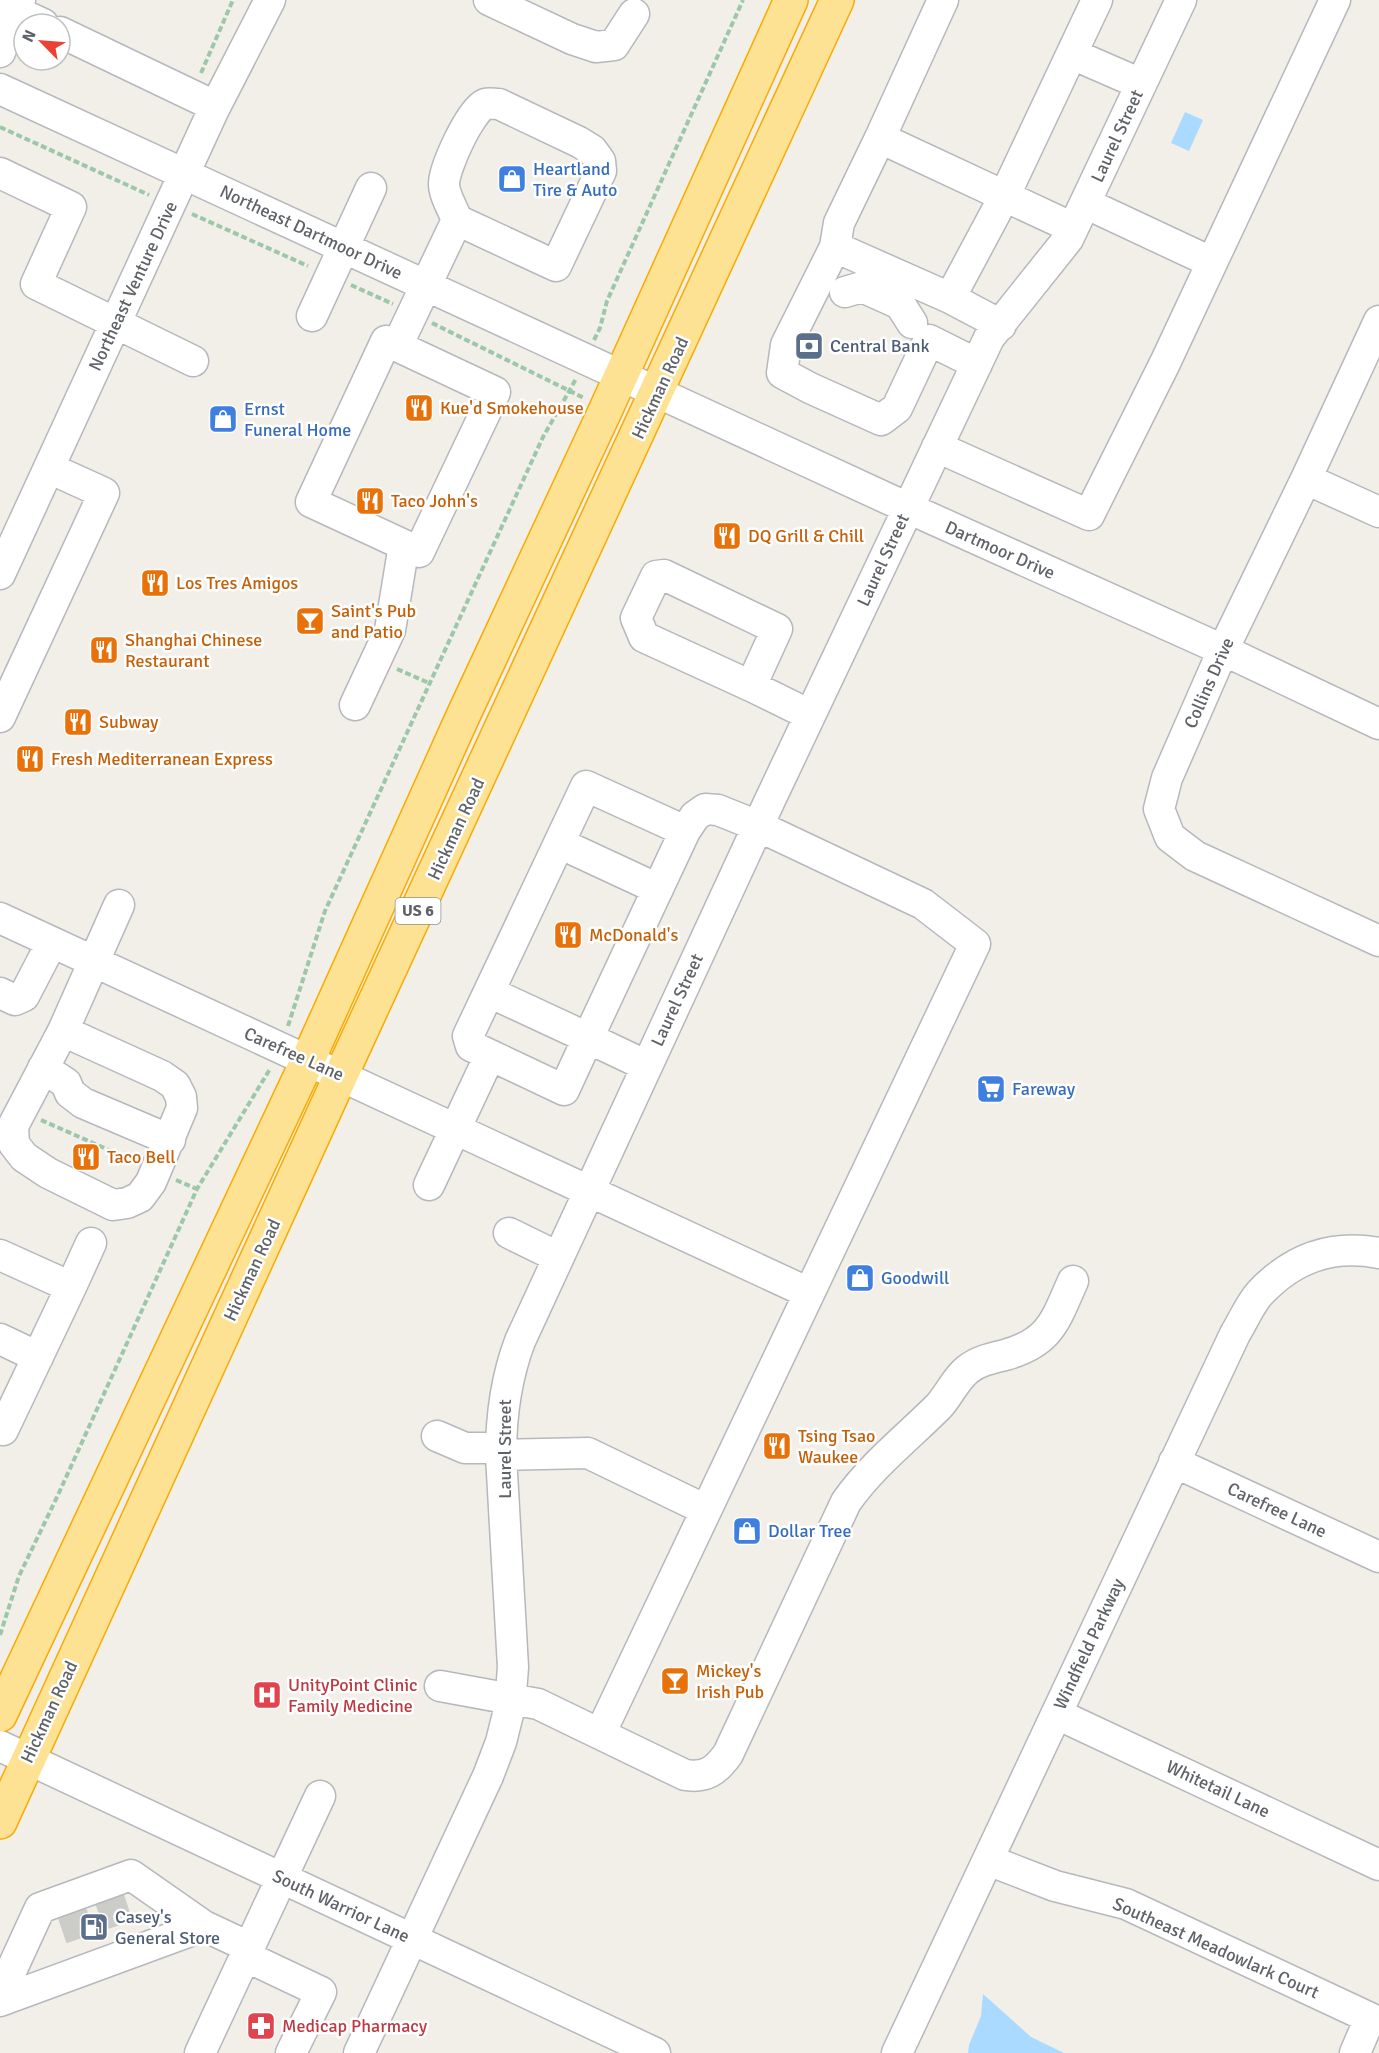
<svg xmlns="http://www.w3.org/2000/svg" width="1379" height="2053" font-family="Signika,sans-serif">
	<rect width="100%" height="100%" fill="#f1efe8"/>
	<path fill="#aadaff" d="M1185,112L1203,120L1189,151L1171,143Z
		M983,1994L1031,2037L1064,2053H968L969,2045L981,2016Z"/>
	<g fill="none" stroke-linecap="round" stroke-linejoin="round">
		<path stroke="#ccccc8" stroke-width="30" stroke-dasharray="30 15" stroke-linecap="butt" d="M109,1897L125,1946
			M71,1910L88,1960"/>
		<g stroke="#b5b8bc" stroke-width="33">
			<path id="minor" d="M489,0L572,39L596,47L614,45L634,14
				M0,4L43,24
				M60,32L204,101L213,111
				M0,52L20,0
				M1072,54L1141,84
				M0,89L908,508L1223,650L1379,724
				M880,138L943,0
				M0,173L71,207L36,284L193,361
				M1085,203L1211,262
				M835,247L786,345L782,373L810,388L881,420L897,408L929,340L977,364
				M845,292L862,287L900,304L912,323
				M950,298L1004,197L1097,0
				M312,316L371,188
				M1379,321L1306,479L1223,650L1167,778L1159,809L1170,837L1195,856L1379,941
				M1001,325L950,298L835,247L839,223L880,138L1073,228
				M397,346L386,341L311,502L419,552L495,392L397,346L457,220L556,266L601,171L600,161L592,150L579,142L499,104C495,104 489,103 485,104C470,111 444,168 444,184C444,195 453,209 457,220
				M937,447L1089,515L1165,363L1335,0
				M1306,479L1379,512
				M0,574L213,111L270,0
				M751,686L644,637L636,618L656,576L664,575L777,629L751,686L810,715
				M355,705L390,630L404,545
				M0,717L104,493L49,468
				M559,843L658,889
				M0,918L809,1293
				M0,993L15,1000L24,996L52,942
				M63,1031L162,1076L175,1085L181,1097L182,1108L151,1182L140,1197L127,1203L113,1205L48,1173L24,1157L14,1144L13,1126L63,1031L119,905
				M490,1055L471,1046L468,1036L586,786L685,831
				M43,1068L66,1083L70,1093L83,1103L170,1140
				M429,1185L490,1055L564,1090L588,1038L647,1066
				M509,1233L558,1257
				M0,1255L71,1287L3,1430L0,1429
				M71,1287L91,1243
				M0,1339L38,1357
				M437,1436L465,1448H501
				M501,1455L588,1453L706,1510
				M1174,1462L1379,1557
				M440,1686L538,1704L600,1734L975,944L923,904L758,826L718,810L705,809L695,816L685,831L588,1038L489,992
				M1057,1714L1379,1865
				M600,1734L685,1775C706,1778 716,1771 728,1754L846,1502C872,1465 907,1438 939,1406C949,1395 955,1380 967,1370C978,1361 992,1358 1005,1355C1051,1342 1055,1321 1073,1281
				M0,1746L655,2053
				M988,1860L1055,1886L1126,1904L1370,2018L1355,2053
				M245,1956L321,1992L291,2053
				M0,1995L40,1908L131,1875L204,1926
				M0,2001L204,1926L249,1947
				M200,2053L320,1796
				M359,2053L488,1776L501,1742L510,1706L513,1667L501,1455C501,1415 506,1378 520,1341L770,800L989,338L1068,239L1181,0
				M897,2053L1235,1334C1243,1321 1250,1304 1260,1293C1293,1258 1331,1244 1379,1253"/>
		</g>
		<g stroke="#f9ab00" stroke-width="36">
			<path id="highway" d="M0,1715L307,1062L463,716L606,409L791,0
				M0,1822L341,1075L837,0"/>
		</g>
		<path stroke="#9cc7a9" stroke-width="4" stroke-dasharray="6 3" stroke-linecap="butt" d="M201,73L233,0
			M0,127L149,195
			M192,214L308,266
			M351,285L393,304
			M432,323L584,398
			M594,340L600,328L607,301L743,0
			M397,669L429,683
			M288,1026L325,911L543,437L576,379
			M41,1120L136,1162
			M176,1180L197,1189
			M0,1635L19,1576L58,1495L197,1189L270,1069"/>
		<use href="#minor" stroke="#fff" stroke-width="30"/>
		<use href="#highway" stroke="#fde293" stroke-width="33"/>
	</g>
	<defs>
		<g id="shop-square" transform="scale(1.5)"><rect x="-9" y="-9" width="18" height="18" rx="4" fill="#3f7fe0" stroke="#fff"/><path d="M-5-2.5h2.3a2.7 3.5 0 0 1 5.4 0H5L5.5 6h-11ZM-1.5-2.5h3a1.5 2.3 0 0 0-3 0Z" fill="#fff"/></g>
		<g id="bank-square" transform="scale(1.5)"><rect x="-9" y="-9" width="18" height="18" rx="4" fill="#5c6f8a" stroke="#fff"/><path d="M-6-4H6V4H-6ZM0-2.3a2.3 2.3 0 1 0 0 4.6a2.3 2.3 0 1 0 0-4.6Z" fill="#fff"/></g>
		<g id="restaurant-square" transform="scale(1.5)"><rect x="-9" y="-9" width="18" height="18" rx="4" fill="#e8710a" stroke="#fff"/><path d="M-5-6h1v4h1v-4h1v4h1v-4h1v5L-1.5 .5V6h-2V.5L-5-1ZM5-6V6H3V1.5H1.5Q1.5-4 5-6Z" fill="#fff"/></g>
		<g id="bar-square" transform="scale(1.5)"><rect x="-9" y="-9" width="18" height="18" rx="4" fill="#e8710a" stroke="#fff"/><path d="M-6-5H6L.8 .8V4.5H3.5V6h-7V4.5H-.8V.8Z" fill="#fff"/></g>
		<g id="supermarket-square" transform="scale(1.5)"><rect x="-9" y="-9" width="18" height="18" rx="4" fill="#3f7fe0" stroke="#fff"/><path d="M-6-5.5h2.5l.6 2H6L4.5 2H-2.5L-4.4-4H-6ZM-1.5 3.2a1.3 1.3 0 1 0 .1 0ZM3 3.2a1.3 1.3 0 1 0 .1 0Z" fill="#fff"/></g>
		<g id="hospital-square" transform="scale(1.5)"><rect x="-9" y="-9" width="18" height="18" rx="4" fill="#e0444e" stroke="#fff"/><path d="M-5-5h3v3.5h4V-5h3V5h-3V1.5h-4V5h-3Z" fill="#fff"/></g>
		<g id="fuel-square" transform="scale(1.5)"><rect x="-9" y="-9" width="18" height="18" rx="4" fill="#5c6f8a" stroke="#fff"/><path d="M-5.5-6h7V0h2V4h1.3V-2.5L3-4.5l.8-.8L6-3V5H2.5V1h-1V6h-7ZM-4.2-4.7v3.2H.2V-4.7Z" fill="#fff"/></g>
		<g id="pharmacy-square" transform="scale(1.5)"><rect x="-9" y="-9" width="18" height="18" rx="4" fill="#e0444e" stroke="#fff"/><path d="M-2-6h4v4h4v4h-4v4h-4v-4h-4v-4h4Z" fill="#fff"/></g>
	</defs>
	<g fill-rule="evenodd">
		<use href="#shop-square" x="512" y="179"/>
		<use href="#bank-square" x="809" y="346"/>
		<use href="#restaurant-square" x="419" y="408"/>
		<use href="#shop-square" x="223" y="419"/>
		<use href="#restaurant-square" x="370" y="501"/>
		<use href="#restaurant-square" x="727" y="536"/>
		<use href="#restaurant-square" x="155" y="583"/>
		<use href="#bar-square" x="310" y="621"/>
		<use href="#restaurant-square" x="104" y="650"/>
		<use href="#restaurant-square" x="78" y="722"/>
		<use href="#restaurant-square" x="30" y="759"/>
		<use href="#restaurant-square" x="568" y="935"/>
		<use href="#supermarket-square" x="991" y="1089"/>
		<use href="#restaurant-square" x="86" y="1157"/>
		<use href="#shop-square" x="860" y="1278"/>
		<use href="#restaurant-square" x="777" y="1446"/>
		<use href="#shop-square" x="747" y="1531"/>
		<use href="#bar-square" x="675" y="1681"/>
		<use href="#hospital-square" x="267" y="1695"/>
		<use href="#fuel-square" x="94" y="1927"/>
		<use href="#pharmacy-square" x="261" y="2026"/>
	</g>
	<g text-anchor="middle" dominant-baseline="central" stroke-width="5" stroke-linejoin="round" paint-order="stroke">
		<rect fill="#fff" stroke="#8f9295" stroke-width="1.5" x="395.5" y="898" width="45" height="26" rx="4.5"/>
		<g font-size="16" font-weight="bold" fill="#5f6368">
			<text x="418" y="911">US 6</text>
		</g>
		<g font-size="18" fill="#5f6368" stroke="#fff">
			<text transform="translate(1117 136) rotate(-65)">Laurel Street</text>
			<text transform="translate(311 232) rotate(25)">Northeast Dartmoor Drive</text>
			<text transform="translate(133 286) rotate(-65)">Northeast Venture Drive</text>
			<text transform="translate(660 388) rotate(-65)">Hickman Road</text>
			<text transform="translate(1000 550) rotate(24)">Dartmoor Drive</text>
			<text transform="translate(883 560) rotate(-65)">Laurel Street</text>
			<text transform="translate(1209 683) rotate(-66)">Collins Drive</text>
			<text transform="translate(456 829) rotate(-65)">Hickman Road</text>
			<text transform="translate(677 1000) rotate(-65)">Laurel Street</text>
			<text transform="translate(294 1054) rotate(24)">Carefree Lane</text>
			<text transform="translate(252 1270) rotate(-65)">Hickman Road</text>
			<text transform="translate(505 1449) rotate(-90)">Laurel Street</text>
			<text transform="translate(1277 1510) rotate(25)">Carefree Lane</text>
			<text transform="translate(1089 1644) rotate(-65)">Windfield Parkway</text>
			<text transform="translate(49 1712) rotate(-65)">Hickman Road</text>
			<text transform="translate(1218 1789) rotate(25)">Whitetail Lane</text>
			<text transform="translate(341 1906) rotate(25)">South Warrior Lane</text>
			<text transform="translate(1216 1948) rotate(24)">Southeast Meadowlark Court</text>
		</g>
		<g font-size="18" fill="#366cbe" stroke="#fff" text-anchor="start">
			<text x="533" y="169">Heartland<tspan x="533" dy="21">Tire &amp; Auto</tspan></text>
			<text x="244" y="409">Ernst<tspan x="244" dy="21">Funeral Home</tspan></text>
			<text x="1012" y="1089">Fareway</text>
			<text x="881" y="1278">Goodwill</text>
			<text x="768" y="1531">Dollar Tree</text>
		</g>
		<g font-size="18" fill="#4e5e75" stroke="#fff" text-anchor="start">
			<text x="830" y="346">Central Bank</text>
			<text x="115" y="1917">Casey's<tspan x="115" dy="21">General Store</tspan></text>
		</g>
		<g font-size="18" fill="#c56008" stroke="#fff" text-anchor="start">
			<text x="440" y="408">Kue'd Smokehouse</text>
			<text x="391" y="501">Taco John's</text>
			<text x="748" y="536">DQ Grill &amp; Chill</text>
			<text x="176" y="583">Los Tres Amigos</text>
			<text x="331" y="611">Saint's Pub<tspan x="331" dy="21">and Patio</tspan></text>
			<text x="125" y="640">Shanghai Chinese<tspan x="125" dy="21">Restaurant</tspan></text>
			<text x="99" y="722">Subway</text>
			<text x="51" y="759">Fresh Mediterranean Express</text>
			<text x="589" y="935">McDonald's</text>
			<text x="107" y="1157">Taco Bell</text>
			<text x="798" y="1436">Tsing Tsao<tspan x="798" dy="21">Waukee</tspan></text>
			<text x="696" y="1671">Mickey's<tspan x="696" dy="21">Irish Pub</tspan></text>
		</g>
		<g font-size="18" fill="#be3a42" stroke="#fff" text-anchor="start">
			<text x="288" y="1685">UnityPoint Clinic<tspan x="288" dy="21">Family Medicine</tspan></text>
			<text x="282" y="2026">Medicap Pharmacy</text>
		</g>
	</g>
	<g transform="translate(42 42) rotate(295)"><circle r="28" fill="#ffffff" stroke="#bfc1c3" stroke-width="1.5"/>
	<path d="M0-4.5L10 22L0 15L-10 22Z" fill="#ea4335"/>
	<text y="-9" font-size="16" font-weight="bold" text-anchor="middle" fill="#5f6368">N</text>
	</g>
</svg>
